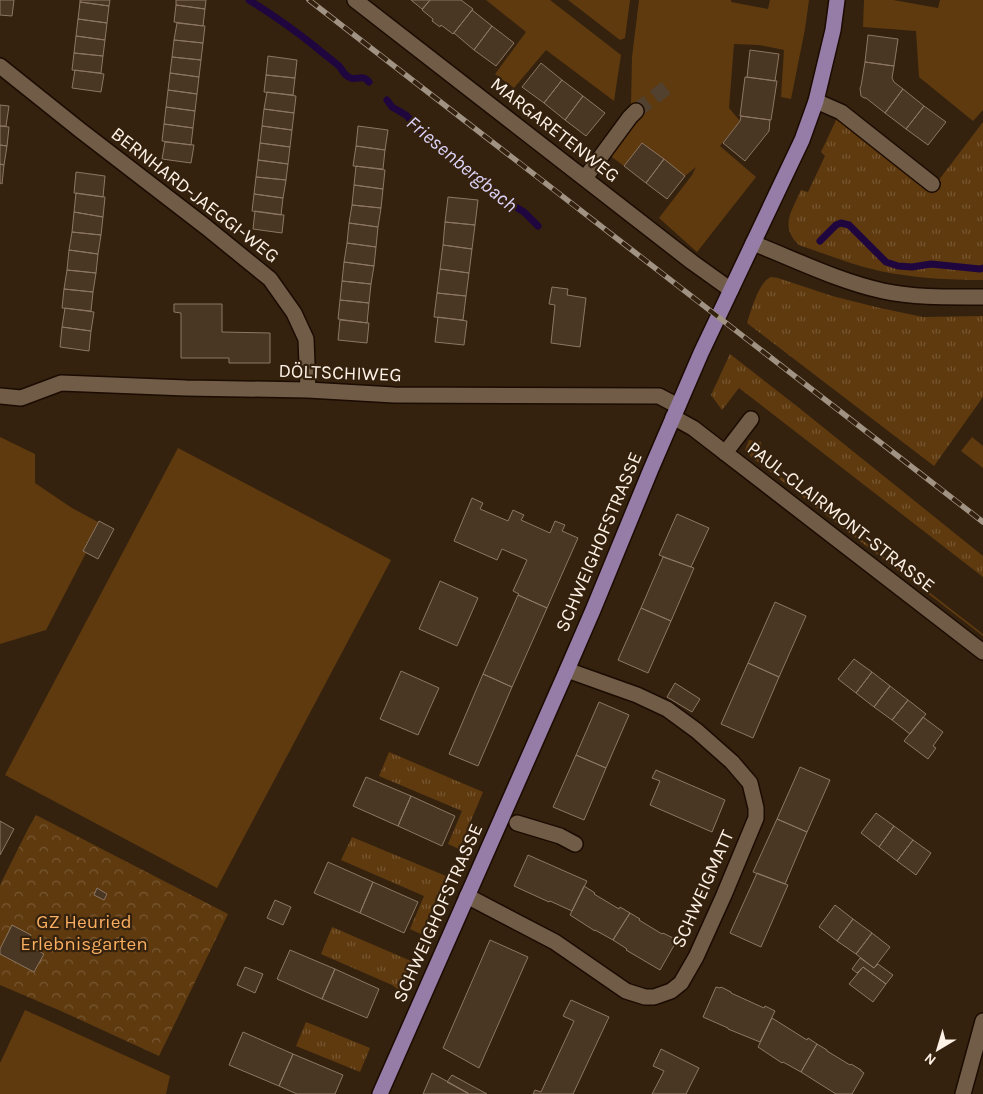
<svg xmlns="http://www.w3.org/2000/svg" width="983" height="1094" font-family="Karla,sans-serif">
	<defs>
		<pattern id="grass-tufts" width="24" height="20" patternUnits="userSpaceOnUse" patternTransform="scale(1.25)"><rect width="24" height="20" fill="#5f3a0f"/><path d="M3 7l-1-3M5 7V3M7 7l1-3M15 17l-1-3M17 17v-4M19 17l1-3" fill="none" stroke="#775732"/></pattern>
		<pattern id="forest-crowns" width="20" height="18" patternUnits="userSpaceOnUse" patternTransform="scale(1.25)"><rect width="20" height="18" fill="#5f3a0f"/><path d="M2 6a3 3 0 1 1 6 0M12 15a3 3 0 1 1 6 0" fill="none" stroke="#775732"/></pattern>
	</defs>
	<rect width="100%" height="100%" fill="#34220f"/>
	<path fill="url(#grass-tufts)" d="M838,116L932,189L983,122V280C949,280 913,278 880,271C852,265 826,254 799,245C779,226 792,211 801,190L808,192L825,156L821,152Z
		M771,277L778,278L832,296L880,308L923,317L983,316V397L934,466L747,323C751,311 759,281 771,277Z
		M730,354L798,407L983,556V577L739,388L722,410L711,395Z
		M749,440L761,442L763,463L983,634V636L751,457L745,450Z
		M389,752L483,792L459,849L448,844L462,811L379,776Z
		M352,837L446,876L421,934L410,929L424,896L341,860Z
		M332,927L411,961L399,990L392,985L321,954Z
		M306,1022L370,1048L360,1072L296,1046Z"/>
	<path fill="url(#forest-crowns)" d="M36,815L228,914L159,1056L61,1011L0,985V885L28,829Z"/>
	<path fill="#5f3a0f" d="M486,0H550L621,55L614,101L546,50L514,88L495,74L526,32Z
		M568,0H630L625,38L620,40Z
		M639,0H731V2L768,9L770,0H809L805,29L791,99L781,97L784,50L759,45L734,44L729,108L740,121L720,146L756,177L697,252L659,218L692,175L696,167L685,176L642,143L624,166L609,155L640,117L631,104L632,57Z
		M864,0H893L938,8L940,0H983V110L973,121L919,77L916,31L863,27Z
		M0,437L35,454V483L72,508L98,522L83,551L86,553L46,630L0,644Z
		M972,437L983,446V468L961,451Z
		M178,448L391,560L217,888L5,775Z
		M25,1010L170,1076L166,1094H0V1063Z"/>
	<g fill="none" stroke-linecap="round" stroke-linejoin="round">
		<path stroke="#1f063e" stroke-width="7" d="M249,0C273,15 296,31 318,49C325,55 332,60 339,66C342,69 343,73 346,75C355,84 361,72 369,82
			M387,100L392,107L406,115L425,136L474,173L509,203L524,212L538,226
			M820,241L836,225L841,223L849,225L886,262L898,266L912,267L931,264L980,269L983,268"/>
	</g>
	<path fill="#493623" stroke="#8d7762" d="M0,0H14L12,16L0,15Z
		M80,0H110L109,6L80,2Z
		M176,0H206L205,9L176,5Z
		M411,0H430L422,9Z
		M430,0H461L473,9L453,34L441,25L440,27L432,21L433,19L422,10Z
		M80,2L109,6L107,23L78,19Z
		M176,5L205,9L203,26L174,22Z
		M472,10L492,26L474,50L454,33Z
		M78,19L107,23L105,40L76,36Z
		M177,23L205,26L203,43L174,40Z
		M492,26L514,43L496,66L474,50Z
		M868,35L898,39L894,66L865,62Z
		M76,36L105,40L103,56L74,53Z
		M174,40L203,43L201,60L172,57Z
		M750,50L779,54L775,81L747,77Z
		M74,53L103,56L101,73L72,70Z
		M268,56L297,60L295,78L266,75Z
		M172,57L201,60L199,77L170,73Z
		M865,62L894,66L892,78L894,82L903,89L885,113L866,98H864L861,96L860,88L861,86Z
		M541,63L562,80L544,103L522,87Z
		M75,70L104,74L101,92L72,88Z
		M170,73L199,77L197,94L168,90Z
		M266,75L295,78L293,95L264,92Z
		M745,77L777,81L771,120L740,116Z
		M562,80L583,96L565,120L544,103Z
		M903,89L924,106L906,129L885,113Z
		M168,90L197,94L195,111L166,107Z
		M267,92L296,96L294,113L264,109Z
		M583,96L605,113L586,136L565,120Z
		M0,105L9,106L6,126H0Z
		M924,106L946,122L928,145L906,129Z
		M166,107L195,111L193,128L164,124Z
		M264,109L294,113L292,130L262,126Z
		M741,116L770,120L769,131L745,161L723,143L740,121Z
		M164,124L193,128L191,145L162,141Z
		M0,126L9,127L7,146L0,145Z
		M262,126L292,130L290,147L260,143Z
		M358,126L388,130L385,150L356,146Z
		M165,142L194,145L191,163L162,159Z
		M260,143L290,147L288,164L258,160Z
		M642,143L664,159L646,183L624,166Z
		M0,145L7,146L4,165L0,164Z
		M356,146L385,150L383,169L353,166Z
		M664,159L685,176L667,199L646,183Z
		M258,160L288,164L286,180L256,177Z
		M0,164L4,165L2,184L0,183Z
		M356,166L385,170L383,189L354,185Z
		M76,172L105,176L103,197L74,193Z
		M256,177L286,180L283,198L254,194Z
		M354,185L383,189L381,208L352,205Z
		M76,193L105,197L103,217L74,212Z
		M254,194L283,198L281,215L252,211Z
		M448,197L478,200L475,225L445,222Z
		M352,205L381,208L378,227L349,223Z
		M255,211L284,215L282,233L253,229Z
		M74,212L103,217L101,235L72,232Z
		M445,222L475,225L472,249L443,245Z
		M349,223L378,227L376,247L347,243Z
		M72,232L101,235L98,254L69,250Z
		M347,243L376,247L374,266L344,262Z
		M443,245L472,249L469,273L440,269Z
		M69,250L98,254L96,273L67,270Z
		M344,262L374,266L371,284L342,281Z
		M440,269L469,273L466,296L437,293Z
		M67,270L96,273L93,292L64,289Z
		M342,281L371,284L369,303L340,300Z
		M552,287L568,289L567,295L586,298L580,347L551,343L555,305L549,304Z
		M64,289L93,292L91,311L62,308Z
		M437,293L466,296L463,320L434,317Z
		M340,300L369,303L367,323L338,319Z
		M174,304H222V332L270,333V363H229V358H181V313L174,312Z
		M65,308L94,312L91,331L62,327Z
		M438,317L467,321L464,345L435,342Z
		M340,320L369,323L367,343L338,340Z
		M62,327L91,331L89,351L60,347Z
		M472,498L483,503L480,509L508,521L513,510L524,515L521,520L550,533L555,521L565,525L562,531L578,538L547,608L518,595L519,594L513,591L527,560L502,549L497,560L454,541Z
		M677,514L709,528L691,567L659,555Z
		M99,521L114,529L98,559L83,551Z
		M663,557L694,568L671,621L641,608Z
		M440,581L478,598L457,646L419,629Z
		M518,595L547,608L512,687L483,674Z
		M775,602L806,616L779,677L748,663Z
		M641,608L671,621L648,673L618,660Z
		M854,659L872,672L856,693L838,679Z
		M748,663L779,677L753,738L721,724Z
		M401,671L439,688L418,735L380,719Z
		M872,672L890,686L874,707L856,693Z
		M483,674L512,687L478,766L449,754Z
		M675,683L700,699L692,712L667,697Z
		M890,686L908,700L892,720L874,707Z
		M908,700L926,714L910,734L892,720Z
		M599,702L629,715L606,768L576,755Z
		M923,717L943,732L933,746L936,748L928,759L904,741Z
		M576,755L606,768L584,820L553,807Z
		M800,767L830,780L807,832L777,819Z
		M656,770L725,800L712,832L650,805L660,781L652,778Z
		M366,777L411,796L398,826L353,806Z
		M411,796L455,816L442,846L398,826Z
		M876,813L894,826L879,847L861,833Z
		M777,819L807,832L785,884L753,872Z
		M0,821L14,829L0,855Z
		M894,826L913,840L897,861L879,847Z
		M913,840L931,853L916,875L897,861Z
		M528,855L587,881L572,911L550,901L549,902L514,886Z
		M328,862L373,882L360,913L314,893Z
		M757,873L788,885L761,947L730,933Z
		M373,882L418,902L404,933L360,913Z
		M584,886L595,893L594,894L619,909L620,907L630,913L613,940L595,930V931L570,915Z
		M97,888L107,894L104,900L94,895Z
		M275,900L291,907L283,925L267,918Z
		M835,905L853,919L837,941L819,927Z
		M630,913L640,919L639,920L662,934L663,933L673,938L672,940L676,942L660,970L626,950L627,949L613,940Z
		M853,919L872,933L856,954L837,941Z
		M12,925L31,935L26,944L44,954L34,972L0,954V949Z
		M872,933L890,947L874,968L856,954Z
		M490,940L528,957L479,1068L443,1048Z
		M290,950L335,969L322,999L277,979Z
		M860,958L874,968L878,964L893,975L886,984L863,967L857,973L852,969Z
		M245,967L263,974L255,993L237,985Z
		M863,967L886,984L873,1002L849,984Z
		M335,969L379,989L367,1018L322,999Z
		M716,987L720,988L721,987L731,992V993L764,1008L765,1006L775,1011L760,1042L728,1029V1028L703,1017Z
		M571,1000L609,1017L573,1094H533L535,1090L541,1092L574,1021L563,1016Z
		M772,1018L807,1040L808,1038L817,1044L801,1072L783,1062L782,1063L758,1047Z
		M243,1032L293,1054L279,1086L229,1065Z
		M817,1044L827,1050V1051L850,1065L851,1064L861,1070V1071L864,1073L852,1094H836L801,1072Z
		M661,1049L699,1068L686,1094H652L664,1071L653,1066Z
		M293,1054L343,1075L335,1094H297L279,1086Z
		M432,1073L468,1093V1094H423Z
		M452,1075L487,1094H469L447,1082Z"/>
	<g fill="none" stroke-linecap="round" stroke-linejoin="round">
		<path stroke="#52412f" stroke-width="15" stroke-dasharray="15 8" stroke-linecap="butt" d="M636,111L670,85"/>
		<g stroke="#1b0b00" stroke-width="18">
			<path id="minor" d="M355,0L692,262L731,290
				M0,66L80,130L206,227L270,279L294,313L306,339L308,390
				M816,101L841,112L932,184
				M585,178L630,117L636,111
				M753,243C796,260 838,281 883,291C916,298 950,297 983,297
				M0,396L21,398L61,383L186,388L308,390L394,395L659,396L678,406
				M673,417L693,428L983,652
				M725,453L751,419
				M517,823L560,836L575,844
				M467,896L555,942L626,991L645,997H654L671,991L681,983L696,957L724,895L756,818V808L750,783L732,762L697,731L667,709L637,695L567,670
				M963,1094L983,1021"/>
		</g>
		<g stroke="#1b0b00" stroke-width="18">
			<path id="major" d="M380,1094L567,670L593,610L651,469L701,353L802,140L816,101L833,30L837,0"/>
		</g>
		<use href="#minor" stroke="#715c47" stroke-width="15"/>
		<use href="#major" stroke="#957da7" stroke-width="15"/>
		<g stroke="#a19383" stroke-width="5.5">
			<path id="rail" d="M309,0L983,522"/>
		</g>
		<use href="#rail" stroke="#34220f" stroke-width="4" stroke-dasharray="11" stroke-linecap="butt"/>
	</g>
	<g text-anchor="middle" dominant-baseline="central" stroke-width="4.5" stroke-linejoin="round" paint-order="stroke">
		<g font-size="19" fill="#fef2e6" stroke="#34220f">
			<text transform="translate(555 130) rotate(38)">MARGARETENWEG</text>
			<text transform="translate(195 195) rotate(38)">BERNHARD-JAEGGI-WEG</text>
			<text transform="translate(340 373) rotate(2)">DÖLTSCHIWEG</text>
			<text transform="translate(841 517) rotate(38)">PAUL-CLAIRMONT-STRASSE</text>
			<text transform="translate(599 542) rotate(-67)">SCHWEIGHOFSTRASSE</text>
			<text transform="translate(703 889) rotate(-66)">SCHWEIGMATT</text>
			<text transform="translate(438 913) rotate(-66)">SCHWEIGHOFSTRASSE</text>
		</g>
		<g font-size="19" fill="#f9ae60" stroke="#34220f">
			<text x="84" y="922">GZ Heuried<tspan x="84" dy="22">Erlebnisgarten</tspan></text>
		</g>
		<g font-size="20" font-style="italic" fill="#dcd2f7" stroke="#34220f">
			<text transform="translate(462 164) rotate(40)">Friesenbergbach</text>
		</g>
	</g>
	<g transform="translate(938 1049) rotate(218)" stroke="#34220f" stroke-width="4" paint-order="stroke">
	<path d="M0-4L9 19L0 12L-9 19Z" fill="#fef2e6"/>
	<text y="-8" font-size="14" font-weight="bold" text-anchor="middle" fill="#fef2e6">N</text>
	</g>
</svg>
